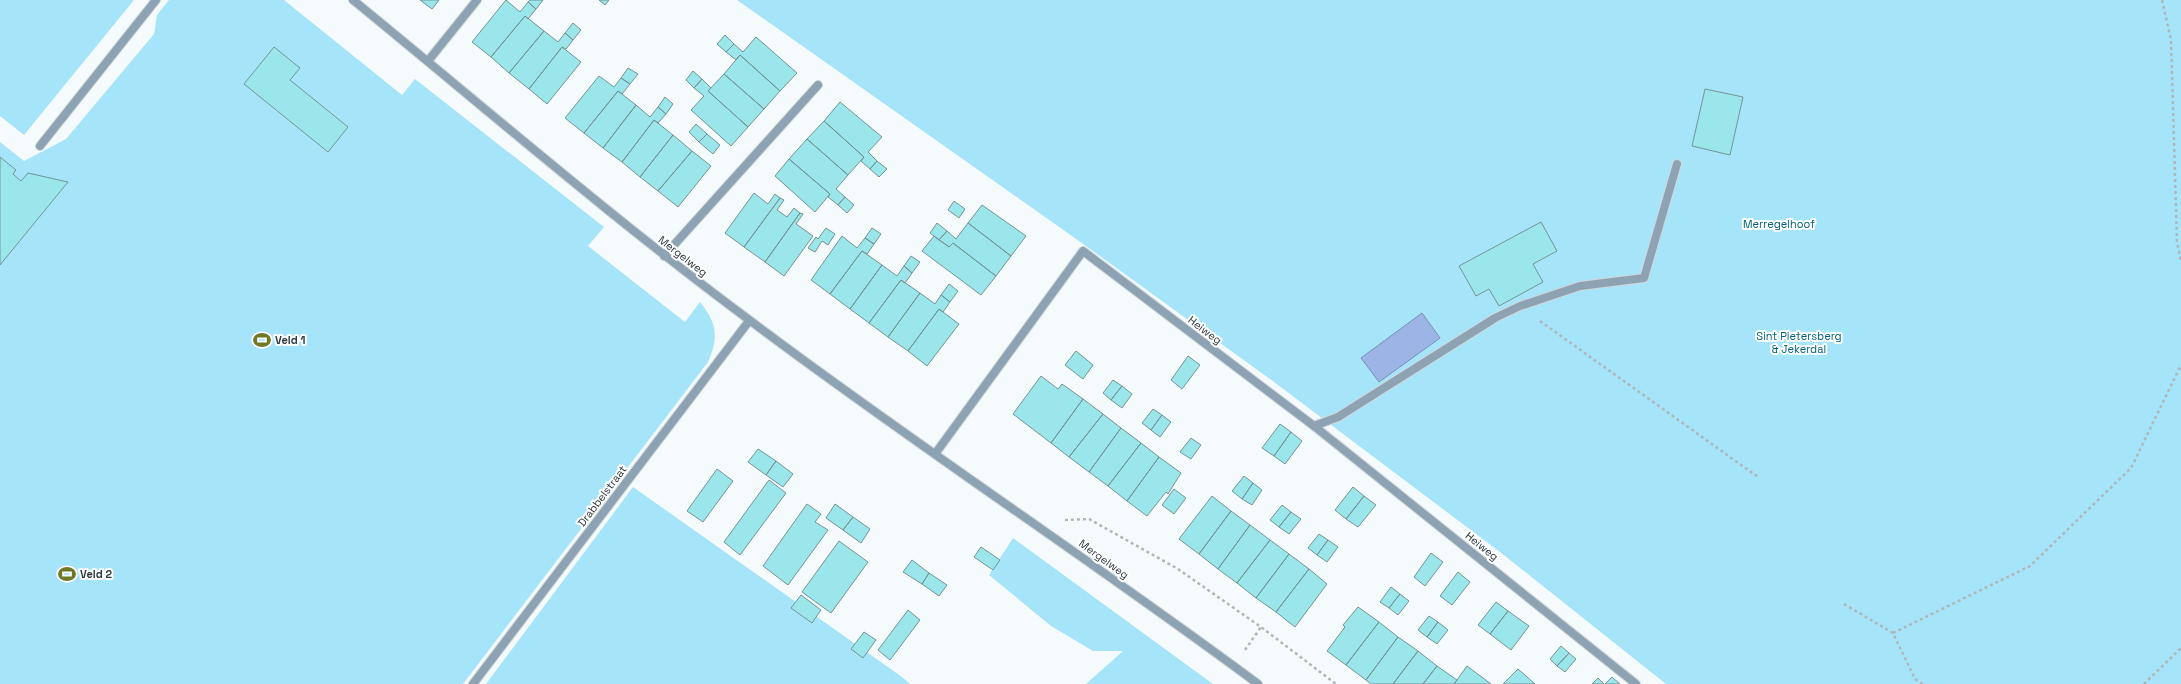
<svg xmlns="http://www.w3.org/2000/svg" width="2181" height="684" font-family="'Space Grotesk',sans-serif">
	<rect width="100%" height="100%" fill="#f5fbfd"/>
	<path fill="#a6e4fa" d="M0,0H134L24,135L0,116Z
		M169,0H284L402,95L415,79L604,227L588,246L685,322L700,302C717,323 719,337 708,362L463,684H0V142L24,161L66,139L154,34L157,15Z
		M737,0H2181V684H1666L1500,552L1274,382L1079,241Z
		M633,487L902,677L910,684H486Z
		M1013,538L1213,684H1086L1123,651H1093L1051,626L989,575Z"/>
	<path fill="#9cb4e6" stroke="#7b90b4" d="M1422,313L1440,338L1379,382L1361,358Z"/>
	<path fill="#9ae6eb" stroke="#749496" d="M420,0H439L432,9Z
		M506,0L520,12L528,2L536,9L528,19L525,16L491,57L472,42Z
		M530,0H543L536,9L528,2Z
		M599,0H609L605,5Z
		M525,16L544,31L509,73L491,57Z
		M573,23L581,30L573,40L565,33Z
		M544,31L558,42L565,33L573,40L566,49L562,47L529,89L509,73Z
		M725,35L734,44L726,52L717,44Z
		M756,37L797,73L780,91L740,55L736,60L726,52L734,44L743,52Z
		M274,47L300,68L290,80L348,127L328,152L244,84Z
		M562,47L581,62L547,104L529,89Z
		M740,55L780,91L764,109L724,74Z
		M628,68L638,74L630,84L621,78Z
		M693,71L702,79L694,88L686,80Z
		M724,74L764,109L748,127L708,91Z
		M599,76L614,87L621,78L630,84L622,94L618,91L584,133L565,118Z
		M702,79L711,88L708,91L748,127L731,146L691,110L704,96L694,88Z
		M1705,89L1743,97L1730,155L1692,146Z
		M618,91L636,105L603,148L584,133Z
		M665,97L673,104L666,114L658,107Z
		M840,102L882,137L868,152L877,161L870,169L861,161L864,157L824,121Z
		M636,105L650,117L658,107L666,114L658,123L654,120L622,162L603,148Z
		M654,120L673,135L640,177L622,162Z
		M824,121L864,157L848,175L807,139Z
		M696,124L707,134L699,142L689,132Z
		M707,134L720,145L713,154L699,142Z
		M673,135L692,151L658,191L640,177Z
		M807,139L848,175L836,189L845,197L838,205L828,197L830,194L789,159Z
		M692,151L711,166L678,207L658,191Z
		M0,157L16,170L13,174L21,181L28,173L68,182L0,265Z
		M789,159L830,194L815,212L775,176Z
		M877,161L887,169L879,177L870,169Z
		M754,193L768,204L775,194L780,198L744,247L725,233Z
		M845,197L854,205L847,213L838,205Z
		M780,198L784,200L777,210L787,217L794,208L800,213L765,262L744,247Z
		M954,201L965,209L959,218L948,210Z
		M982,205L1026,236L1011,256L968,223Z
		M800,213L803,214L796,224L813,236L784,276L765,262Z
		M1541,222L1557,251L1533,264L1543,282L1499,306L1489,289L1476,296L1459,266Z
		M937,223L947,231L939,240L930,233Z
		M968,223L1011,256L996,276L953,243L949,247L939,240L947,231L956,239Z
		M826,228L835,234L828,245L822,241L815,252L808,248L816,237L818,239Z
		M872,228L881,234L874,244L865,238Z
		M842,236L857,248L865,238L874,244L867,254L862,251L830,294L811,280Z
		M934,236L949,247L953,243L996,276L981,295L922,251Z
		M862,251L882,265L850,309L830,294Z
		M911,256L920,262L912,273L904,266Z
		M882,265L897,276L904,266L912,273L905,283L901,280L869,323L850,309Z
		M901,280L920,293L888,337L869,323Z
		M949,284L958,291L950,302L941,295Z
		M920,293L935,304L941,295L950,302L943,312L939,309L908,351L888,337Z
		M939,309L959,324L927,366L908,351Z
		M1076,351L1093,365L1083,379L1065,365Z
		M1188,356L1200,365L1182,389L1171,380Z
		M1041,376L1058,389L1062,384L1083,399L1051,443L1013,414Z
		M1113,380L1122,386L1111,400L1103,393Z
		M1122,386L1132,394L1122,408L1111,400Z
		M1083,399L1103,414L1069,457L1051,443Z
		M1153,409L1162,415L1151,430L1142,423Z
		M1103,414L1121,428L1089,472L1069,457Z
		M1162,415L1171,422L1160,437L1151,430Z
		M1280,424L1291,432L1274,456L1262,448Z
		M1121,428L1141,443L1108,486L1089,472Z
		M1291,432L1302,441L1285,464L1274,456Z
		M1191,438L1201,445L1191,459L1180,452Z
		M1141,443L1159,457L1127,501L1108,486Z
		M758,449L776,461L766,475L748,462Z
		M1159,457L1181,473L1168,494L1166,492L1147,516L1127,501Z
		M776,461L793,474L783,487L766,475Z
		M717,469L733,481L703,522L687,511Z
		M1244,476L1253,483L1242,499L1232,491Z
		M769,480L786,493L740,555L724,542Z
		M1253,483L1262,490L1252,505L1242,499Z
		M1353,487L1364,496L1346,519L1335,510Z
		M1174,489L1186,498L1174,514L1162,505Z
		M1212,496L1231,511L1199,554L1179,539Z
		M1364,496L1376,505L1358,527L1346,519Z
		M807,504L821,514L815,522L828,530L788,585L763,566Z
		M835,504L853,517L843,530L826,518Z
		M1282,505L1291,512L1279,527L1270,520Z
		M1231,511L1250,525L1218,569L1199,554Z
		M1291,512L1301,519L1289,534L1279,527Z
		M853,517L870,529L861,543L843,530Z
		M1250,525L1270,540L1237,583L1218,569Z
		M1319,534L1328,540L1317,555L1308,548Z
		M1270,540L1289,554L1256,598L1237,583Z
		M1328,540L1338,547L1327,562L1317,555Z
		M839,541L868,562L831,613L802,592Z
		M981,547L1000,560L993,570L974,557Z
		M1431,553L1443,562L1425,586L1414,577Z
		M1289,554L1309,569L1276,612L1256,598Z
		M912,560L929,573L922,584L903,572Z
		M1309,569L1327,584L1295,627L1276,612Z
		M1458,572L1470,582L1452,605L1440,596Z
		M929,573L947,585L939,596L922,584Z
		M1391,587L1400,594L1389,608L1380,602Z
		M1400,594L1409,601L1398,615L1389,608Z
		M801,595L821,610L812,623L791,608Z
		M1496,602L1508,611L1490,634L1478,625Z
		M1358,607L1379,622L1346,665L1327,651L1345,627L1343,625Z
		M908,610L920,620L890,660L878,650Z
		M1508,611L1529,626L1511,650L1490,634Z
		M1429,616L1438,622L1427,637L1418,630Z
		M1379,622L1398,637L1366,680L1346,665Z
		M1438,622L1448,630L1437,644L1427,637Z
		M864,632L876,640L863,658L851,649Z
		M1398,637L1418,651L1393,684H1371L1366,680Z
		M1561,646L1569,653L1557,666L1550,659Z
		M1418,651L1437,666L1423,684H1393Z
		M1569,653L1576,659L1565,672L1557,666Z
		M1437,666L1457,680L1454,684H1423Z
		M1467,666L1491,684H1454Z
		M1518,669L1535,684H1503Z
		M1612,677L1620,684H1605Z
		M1598,678L1604,684H1592Z"/>
	<g fill="none" stroke-linecap="round" stroke-linejoin="round">
		<g stroke="#d1d8db" stroke-width="10">
			<path id="lane" d="M40,146L156,0
				M1338,417L1495,318L1520,306L1580,286L1644,278L1677,164"/>
		</g>
		<g stroke="#d1d8db" stroke-width="10">
			<path id="street" d="M353,0C484,107 612,218 748,319C915,445 1090,559 1258,684
				M428,61L477,0
				M664,256L818,85
				M1314,426L1338,417
				M935,454L1083,251L1314,426L1636,684
				M473,684L749,321"/>
		</g>
		<path stroke="#afb7ba" stroke-width="2.5" stroke-dasharray="3 3" stroke-linecap="butt" d="M2162,0L2171,40L2177,242L2181,263
			M1540,321L1758,477
			M1065,520L1089,519L1178,569L1261,627L1336,684
			M1844,604L1893,633L1915,679L1923,684
			M1893,633L2030,566L2131,468L2181,365
			M1245,650L1261,627
			M2144,684L2181,648"/>
		<use href="#lane" stroke="#8da2b3" stroke-width="8"/>
		<use href="#street" stroke="#8da2b3" stroke-width="8"/>
	</g>
	<defs>
		<g id="stadium-bare" transform="scale(1.38)"><path d="M0-5a6.5 5 0 1 0 0 10a6.5 5 0 1 0 0-10ZM-3.5-1.8h7v3.6h-7Z" fill="#6e7925" stroke="#fff" stroke-width="2.5" paint-order="stroke"/></g>
	</defs>
	<g fill-rule="evenodd">
		<use href="#stadium-bare" x="262" y="340"/>
		<use href="#stadium-bare" x="67" y="574"/>
	</g>
	<g text-anchor="middle" dominant-baseline="central" stroke-width="4" stroke-linejoin="round" paint-order="stroke">
		<g font-size="11" fill="#006179" stroke="#fff">
			<text x="1779" y="224">Merregelhoof</text>
			<text x="1799" y="336">Sint Pietersberg<tspan x="1799" dy="13">&amp; Jekerdal</tspan></text>
		</g>
		<g font-size="11" fill="#2f3b40" stroke="#fff">
			<text transform="translate(683 256) rotate(38)">Mergelweg</text>
			<text transform="translate(1205 330) rotate(37)">Heiweg</text>
			<text transform="translate(602 496) rotate(-53)">Drabbelstraat</text>
			<text transform="translate(1482 546) rotate(39)">Heiweg</text>
			<text transform="translate(1104 559) rotate(36)">Mergelweg</text>
		</g>
		<g font-size="11" font-weight="bold" fill="#2f3b40" stroke="#fff" text-anchor="start">
			<text x="275" y="340">Veld 1</text>
			<text x="80" y="574">Veld 2</text>
		</g>
	</g>
</svg>
